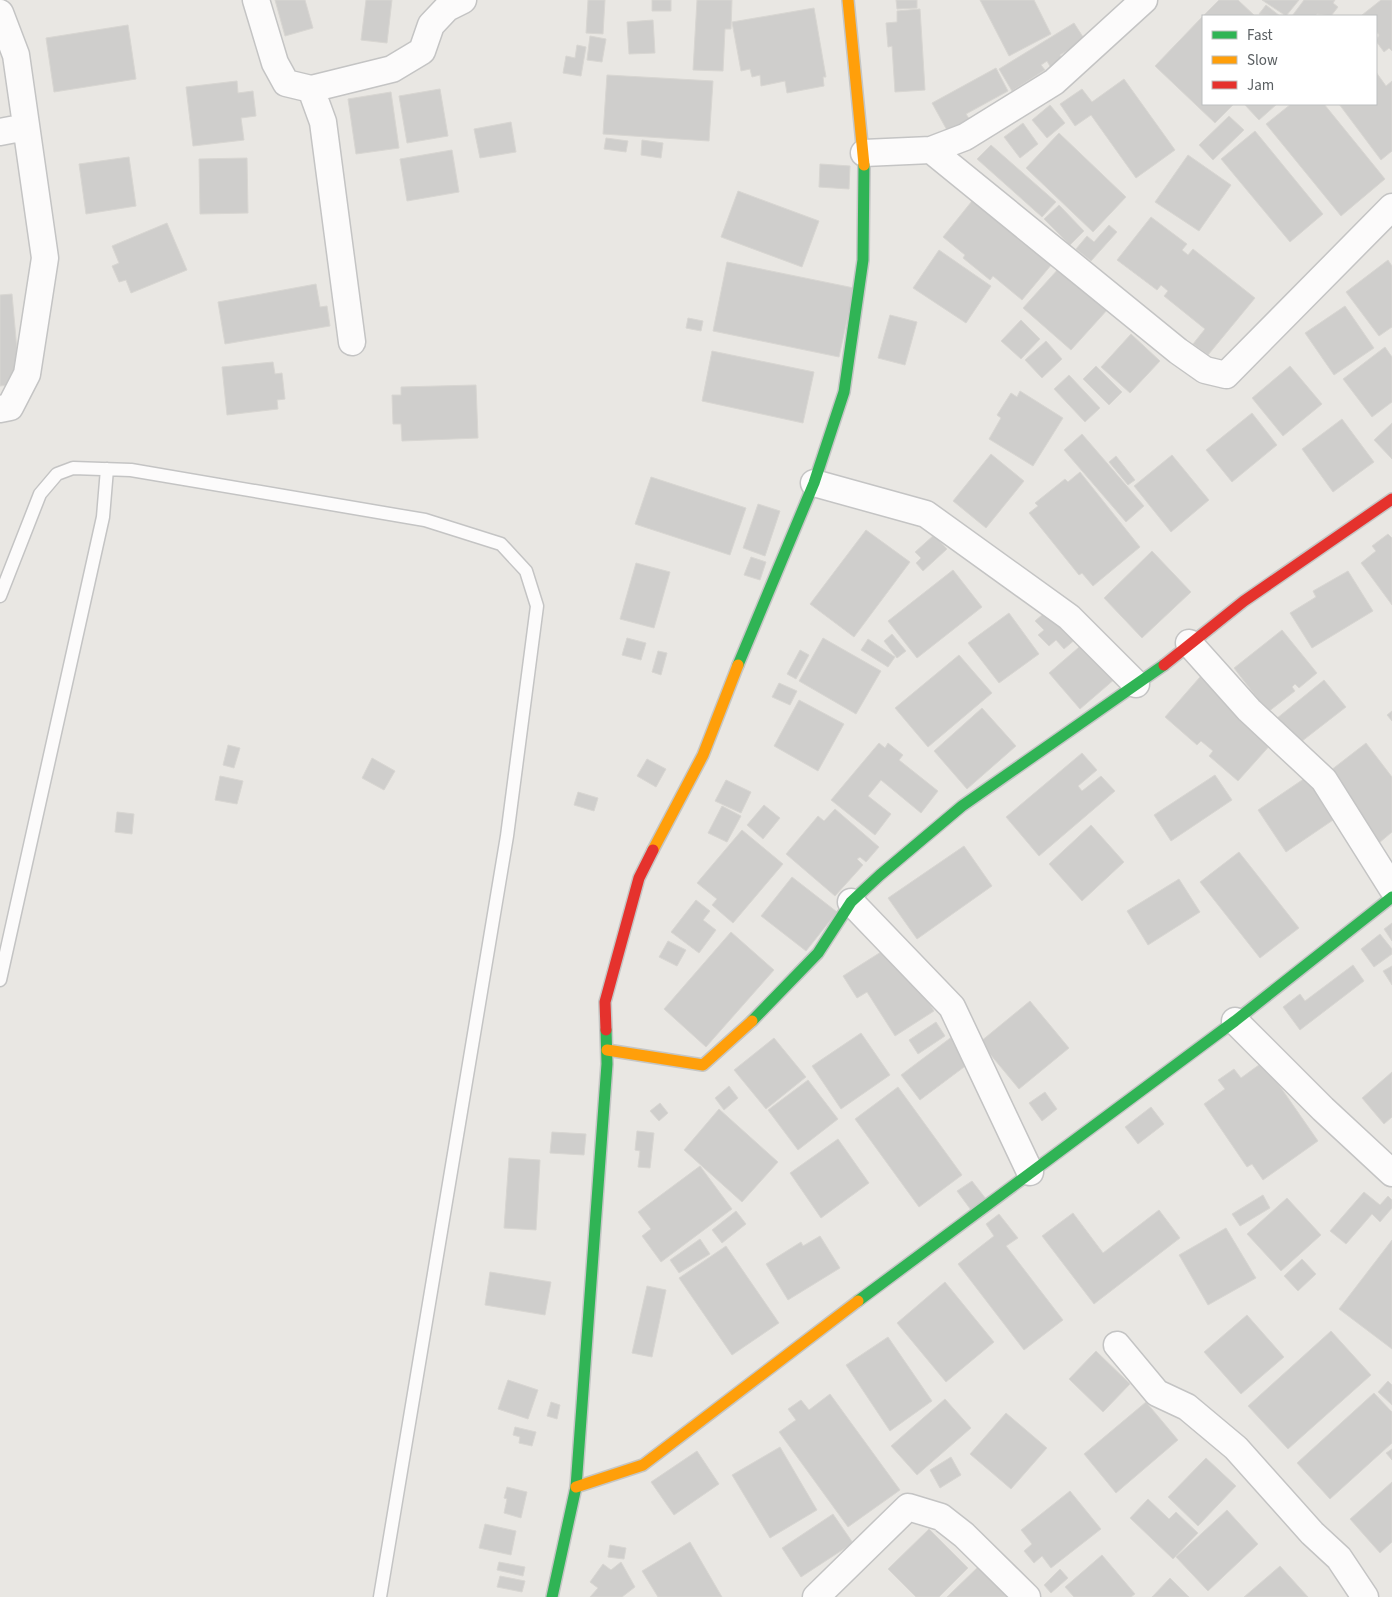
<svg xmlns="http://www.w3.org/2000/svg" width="1392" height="1597" font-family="'Source Sans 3',sans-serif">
	<rect width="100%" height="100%" fill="#e9e7e3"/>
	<path fill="#cfcecc" stroke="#d8d6d2" d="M275,0H305L313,28L285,36Z
		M366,0H392L387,43L361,40Z
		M588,0H605L603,34L586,33Z
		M652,0H671V11H652Z
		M697,0H732L731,29H725L723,71L693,70Z
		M896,0H917V8L897,9Z
		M980,0H1034L1051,34L1009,56Z
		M1219,0H1238L1255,16H1203Z
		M1262,0H1299L1286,16Z
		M1304,0H1335L1333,3L1338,7L1331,16L1317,14L1315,16H1292Z
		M1381,0H1392V51L1389,48L1384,52L1376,41L1379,35L1376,31V16L1362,15Z
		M1266,5L1280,16L1259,14Z
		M814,8L826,77H823L824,86L787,93L785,81L761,86L760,75L752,77L750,69L741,71L732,22Z
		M920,9L925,90L895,92L892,46L888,47L886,23L897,22V11Z
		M1203,16V104H1234L1215,123L1155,66Z
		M653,20L655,53L629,54L627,22Z
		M1074,23L1085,40L1060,55L1063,61L1051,68L1047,61L1041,65L1045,70L1012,91L999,69Z
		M128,25L136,79L54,92L46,38Z
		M590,36L606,39L602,62L587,60Z
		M577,45L586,47L581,76L563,73L566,56L575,58Z
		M996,68L1008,91L966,114L970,120L948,132L932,103Z
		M1376,72L1386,86L1392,81V151L1381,160L1339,104H1376Z
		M607,75L713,81L709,141L603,134Z
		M1124,79L1175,150L1136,178L1091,115L1075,126L1060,104L1082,89L1092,102Z
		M237,81L238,93L253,91L256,116L241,118L244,140L193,146L186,87Z
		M440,89L448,136L407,143L399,96Z
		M391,92L399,148L356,154L348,99Z
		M1244,104H1277L1259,120Z
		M1291,104H1324L1385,179L1341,216L1266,124Z
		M1050,105L1065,123L1047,138L1032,120Z
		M1229,116L1244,130L1213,160L1199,145Z
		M511,122L516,152L480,158L474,129Z
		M1023,123L1038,144L1020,158L1004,137Z
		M1255,131L1323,214L1290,242L1221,159Z
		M1059,133L1126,197L1093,232L1026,168Z
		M606,138L628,141L626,152L604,149Z
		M642,140L663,143L661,158L641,155Z
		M991,145L1056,202L1042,217L977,159Z
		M452,150L459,192L407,201L400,159Z
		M1188,155L1231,185L1199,231L1155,202Z
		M129,157L136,206L86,214L79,164Z
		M247,158L248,213L200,214L199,159Z
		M820,164L850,166L849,189L819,187Z
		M738,191L819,221L802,267L721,237Z
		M972,201L1052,264L1022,300L993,276L990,280L963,258L965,255L943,237Z
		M1059,205L1084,231L1070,245L1044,219Z
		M1151,217L1187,244L1182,250L1188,255L1193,249L1255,298L1208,355L1193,344L1205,329L1164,296L1168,291L1161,285L1157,290L1117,260Z
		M167,223L187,270L131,293L126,280L119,282L112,266L119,263L112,246Z
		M1109,225L1117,232L1091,261L1076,249L1087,236L1094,242Z
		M939,250L991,286L966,323L913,288Z
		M1388,260L1392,266V327L1379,336L1346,292Z
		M727,262L854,288L839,357L713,331Z
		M1060,267L1108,309L1071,350L1023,308Z
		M316,284L320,307L327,306L330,326L225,344L218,302Z
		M12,294L20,384L0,386V295Z
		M1345,306L1374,348L1334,375L1305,333Z
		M890,315L917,322L905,365L878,358Z
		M688,318L703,321L701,331L686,328Z
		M1021,320L1040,339L1021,359L1001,341Z
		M1131,334L1160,361L1130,393L1101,367Z
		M1046,341L1062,359L1042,378L1025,360Z
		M1385,347L1392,357V402L1372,417L1343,379Z
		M712,351L814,372L803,423L702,401Z
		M273,362L275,374L282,373L285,399L277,400L278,409L227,415L222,367Z
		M1096,366L1122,392L1109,405L1083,379Z
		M1290,366L1322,404L1283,436L1252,398Z
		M1069,375L1100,408L1085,422L1054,389Z
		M476,385L478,438L402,441L401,424H393L392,395H401V387Z
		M1020,391L1063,418L1033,466L989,439L1001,418L997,415L1011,393L1017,397Z
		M1252,413L1277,445L1232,482L1206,450Z
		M1342,419L1374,462L1333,492L1302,449Z
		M1392,423V459L1374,440Z
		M1082,434L1144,506L1126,522L1064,450Z
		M991,454L1024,481L986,528L953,501Z
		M1172,455L1209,500L1171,532L1134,486Z
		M1116,456L1135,480L1128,485L1109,462Z
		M1080,472L1140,547L1093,586L1082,573L1079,575L1029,513L1038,506L1035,503L1065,479L1068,482Z
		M651,477L746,508L730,555L635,524Z
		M758,504L780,511L765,556L743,548Z
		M866,530L910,562L854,637L810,604Z
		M1388,534L1392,538V605L1361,563L1376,551L1372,546Z
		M934,535L947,549L923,571L916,563L921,558L915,552Z
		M1152,551L1191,592L1142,638L1104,598Z
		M751,557L766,562L760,580L744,575Z
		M636,563L670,572L654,628L620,619Z
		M953,570L982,607L917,658L888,621Z
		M1348,571L1373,611L1312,648L1290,613L1316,597L1313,591Z
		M1050,608L1077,638L1064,649L1056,640L1049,646L1038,635L1044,630L1035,621Z
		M1009,613L1039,654L999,683L968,643Z
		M1282,630L1317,673L1299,688L1295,684L1292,687L1295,691L1268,712L1234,668Z
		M892,634L906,651L897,658L884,641Z
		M627,638L646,643L641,660L622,655Z
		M823,638L881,671L856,714L799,681Z
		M868,639L895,657L888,667L861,650Z
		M1085,642L1116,678L1080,709L1049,673Z
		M800,650L809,655L796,679L787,674Z
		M658,651L667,653L661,675L652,672Z
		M959,655L992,693L928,747L895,708Z
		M1200,677L1273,742L1238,781L1209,756L1213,751L1201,741L1197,745L1165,717Z
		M1324,680L1346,707L1297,745L1276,719Z
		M779,683L797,691L790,705L772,697Z
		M799,700L844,724L818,771L774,746Z
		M982,708L1016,746L967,789L934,751Z
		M1392,711V721L1387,715Z
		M879,743L885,748L888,743L903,755L899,760L938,791L921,813L881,780L868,796L891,814L875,835L831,800Z
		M1366,743L1392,777V832L1379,843L1326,774Z
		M228,745L240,748L234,768L223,765Z
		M1082,753L1097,770L1078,786L1082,791L1101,776L1115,791L1039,856L1006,817Z
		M372,758L395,771L384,790L362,778Z
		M647,759L666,769L656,787L637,776Z
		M1215,775L1232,800L1171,841L1154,815Z
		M220,776L243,781L237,804L215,800Z
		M1308,776L1336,818L1286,852L1258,810Z
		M726,780L751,792L741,813L715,801Z
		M578,792L598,798L594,811L574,805Z
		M764,805L780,818L763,839L747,825Z
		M722,806L741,816L727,842L708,833Z
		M835,809L879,847L866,862L860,857L857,859L863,865L835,896L786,854L818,816L824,821Z
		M117,812L134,814L132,834L115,832Z
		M1091,825L1124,862L1082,901L1049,864Z
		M742,830L783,864L733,923L712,905L717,899L697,883Z
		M964,846L992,886L917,939L888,898Z
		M1239,852L1299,928L1260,958L1200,882Z
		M792,877L837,912L806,951L761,916Z
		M1179,879L1200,912L1148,945L1127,911Z
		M696,900L710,911L703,920L716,930L699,953L671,932Z
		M1392,923V941L1384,929Z
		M731,932L774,970L706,1047L664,1009Z
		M1380,934L1392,949V954L1374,967L1361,949Z
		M668,941L686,950L677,966L659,957Z
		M892,945L934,1011L895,1036L867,992L857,998L843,976Z
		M1353,965L1364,981L1300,1030L1283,1007L1300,994L1305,1001Z
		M1392,966V985L1383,971Z
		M1030,1001L1069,1048L1019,1089L980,1042Z
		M936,1022L945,1036L918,1054L909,1040Z
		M861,1033L890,1075L841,1109L812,1066Z
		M953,1036L972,1061L920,1100L901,1075Z
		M774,1038L806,1077L766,1109L734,1070Z
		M1263,1062L1318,1141L1263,1180L1252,1164L1247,1167L1204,1104L1225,1089L1218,1080L1234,1069L1241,1078Z
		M1392,1072V1117L1384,1124L1362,1098Z
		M808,1080L838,1119L798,1150L768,1110Z
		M729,1086L738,1098L724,1110L715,1098Z
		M898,1087L962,1175L919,1207L855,1119Z
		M1045,1092L1057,1109L1042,1121L1029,1103Z
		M660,1103L668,1113L659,1121L650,1111Z
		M1151,1107L1164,1124L1138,1144L1125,1127Z
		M719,1109L778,1162L742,1202L684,1150Z
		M637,1131L654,1133L650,1168L638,1167L640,1151L635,1150Z
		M552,1132L586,1134L584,1155L550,1153Z
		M838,1139L869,1183L821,1218L790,1173Z
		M509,1158L540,1160L536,1230L504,1228Z
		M700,1166L732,1209L661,1262L642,1236L651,1229L638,1212Z
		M972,1181L986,1199L971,1210L957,1191Z
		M1364,1192L1380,1205L1388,1196L1392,1200V1208L1380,1222L1372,1214L1346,1244L1330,1231Z
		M1263,1195L1270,1208L1240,1226L1232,1214Z
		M1287,1198L1321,1235L1281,1271L1247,1234Z
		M1159,1210L1180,1238L1094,1304L1042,1236L1073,1213L1103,1253Z
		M736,1211L746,1224L722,1243L712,1230Z
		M999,1214L1018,1238L1006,1246L1063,1320L1024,1350L958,1264L994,1236L986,1224Z
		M1226,1228L1256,1278L1208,1305L1179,1255Z
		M820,1236L840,1268L788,1300L766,1264L801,1242L803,1246Z
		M700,1239L710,1254L679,1273L670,1260Z
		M1392,1240V1349L1339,1309Z
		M726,1246L779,1323L732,1355L679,1278Z
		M1302,1259L1316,1274L1298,1291L1284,1276Z
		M490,1272L551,1282L545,1315L485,1305Z
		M945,1282L994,1342L946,1382L897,1323Z
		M647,1286L666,1290L652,1357L632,1353Z
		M1247,1315L1284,1357L1241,1394L1204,1352Z
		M1331,1331L1371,1375L1288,1449L1248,1406Z
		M888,1337L932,1401L890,1431L846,1365Z
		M1096,1351L1130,1384L1103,1412L1069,1379Z
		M508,1380L538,1390L528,1419L498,1409Z
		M1388,1381L1392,1385V1405L1378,1392Z
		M1374,1393L1392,1412V1443L1330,1499L1297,1463Z
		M830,1394L900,1490L848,1527L779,1432L796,1420L788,1409L801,1400L809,1410Z
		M945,1399L971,1428L917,1475L891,1446Z
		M551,1402L560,1405L557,1419L547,1416Z
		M1146,1402L1178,1440L1116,1493L1084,1454Z
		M1006,1413L1047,1448L1011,1489L970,1454Z
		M515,1427L536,1432L532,1446L519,1443L520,1437L513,1435Z
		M780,1447L817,1510L770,1538L732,1475Z
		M1392,1449V1460L1386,1453Z
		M697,1451L719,1484L674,1515L651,1482Z
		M951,1457L961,1475L940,1488L930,1470Z
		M1206,1458L1236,1486L1198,1526L1168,1497Z
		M1392,1482V1542L1380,1553L1350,1519Z
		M507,1487L527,1492L521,1518L504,1513L507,1499L504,1498Z
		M1070,1491L1101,1529L1051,1568L1042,1556L1034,1563L1024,1551L1032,1544L1021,1530Z
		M1148,1499L1169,1519L1176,1512L1198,1533L1173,1559L1130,1518Z
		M1227,1510L1258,1544L1208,1591L1176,1557Z
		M833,1514L853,1543L801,1577L782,1548Z
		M485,1524L516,1531L511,1555L479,1548Z
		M929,1529L968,1568L939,1597H916L888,1569Z
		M690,1542L722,1597H658L642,1571Z
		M610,1545L626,1548L624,1559L608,1557Z
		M1102,1555L1135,1594L1131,1597H1074L1065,1587Z
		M499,1562L525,1567L523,1576L497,1570Z
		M621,1562L635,1587L622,1597H590L598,1588L590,1582L603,1564L611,1570Z
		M981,1564L1012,1597H947Z
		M1280,1566L1308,1597H1244Z
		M1060,1569L1068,1578L1051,1593L1044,1585Z
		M500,1576L525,1581L522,1592L497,1587Z
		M1170,1578L1189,1597H1152Z"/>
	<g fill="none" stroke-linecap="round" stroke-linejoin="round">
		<g stroke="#c4c4c4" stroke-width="15">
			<path id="lane" d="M0,596L40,494L57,474L73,468L131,470L425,520L501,544L526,571L537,606L507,836L380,1597
				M0,980L103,517L107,469"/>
		</g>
		<g stroke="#c4c4c4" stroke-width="29">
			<path id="street" d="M256,0L275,63L286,83L311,89L392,69L422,51L431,25L447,8L463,0
				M0,13L16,55L45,258L27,374L10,407L0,409
				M311,89L323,122L352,342
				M0,132L26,127
				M931,150L1178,351L1205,370L1226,375L1392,207
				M864,153L931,150L965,137L1054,82L1144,0
				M814,483L926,514L1069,617L1136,684
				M1189,643L1249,710L1324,780L1392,888
				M851,902L952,1007L1030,1172
				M1235,1021L1323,1109L1392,1173
				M1117,1345L1157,1393L1187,1407L1236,1448L1312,1533L1339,1558L1365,1597
				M816,1597L908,1507L941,1517L964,1535L1027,1597"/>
		</g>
		<g stroke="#c5c6c5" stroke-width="14">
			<path id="fast" d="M738,665L814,483L844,392L863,260L864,165
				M752,1021L818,953L851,902L880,875L962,806L1164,665
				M858,1301L1235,1021L1392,897
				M552,1597L576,1487L607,1064L606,1030"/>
		</g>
		<g stroke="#c5c6c5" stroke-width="14">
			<path id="slow" d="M848,0L864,165
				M653,850L703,755L738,665
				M607,1050L703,1065L752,1021
				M576,1487L643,1465L858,1301"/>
		</g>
		<g stroke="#c5c6c5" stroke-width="14">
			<path id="jam" d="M1164,665L1244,601L1392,499
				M606,1030L605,1002L639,878L653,850"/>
		</g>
		<use href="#lane" stroke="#fcfbfb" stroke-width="12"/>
		<use href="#street" stroke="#fcfbfb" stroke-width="26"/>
		<use href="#fast" stroke="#30b455" stroke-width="11"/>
		<use href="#slow" stroke="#ff9f0a" stroke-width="11"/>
		<use href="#jam" stroke="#e5322d" stroke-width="11"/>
	</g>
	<rect x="1202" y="15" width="175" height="90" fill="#ffffff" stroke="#bdbfc0"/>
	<rect x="1212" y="31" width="25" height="8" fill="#30b455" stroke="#bdbfc0"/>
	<text x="1247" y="40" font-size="15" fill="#595e61">Fast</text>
	<rect x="1212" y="56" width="25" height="8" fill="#ff9f0a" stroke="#bdbfc0"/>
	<text x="1247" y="65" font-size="15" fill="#595e61">Slow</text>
	<rect x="1212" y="81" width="25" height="8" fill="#e5322d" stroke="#bdbfc0"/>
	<text x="1247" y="90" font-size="15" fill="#595e61">Jam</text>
</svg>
